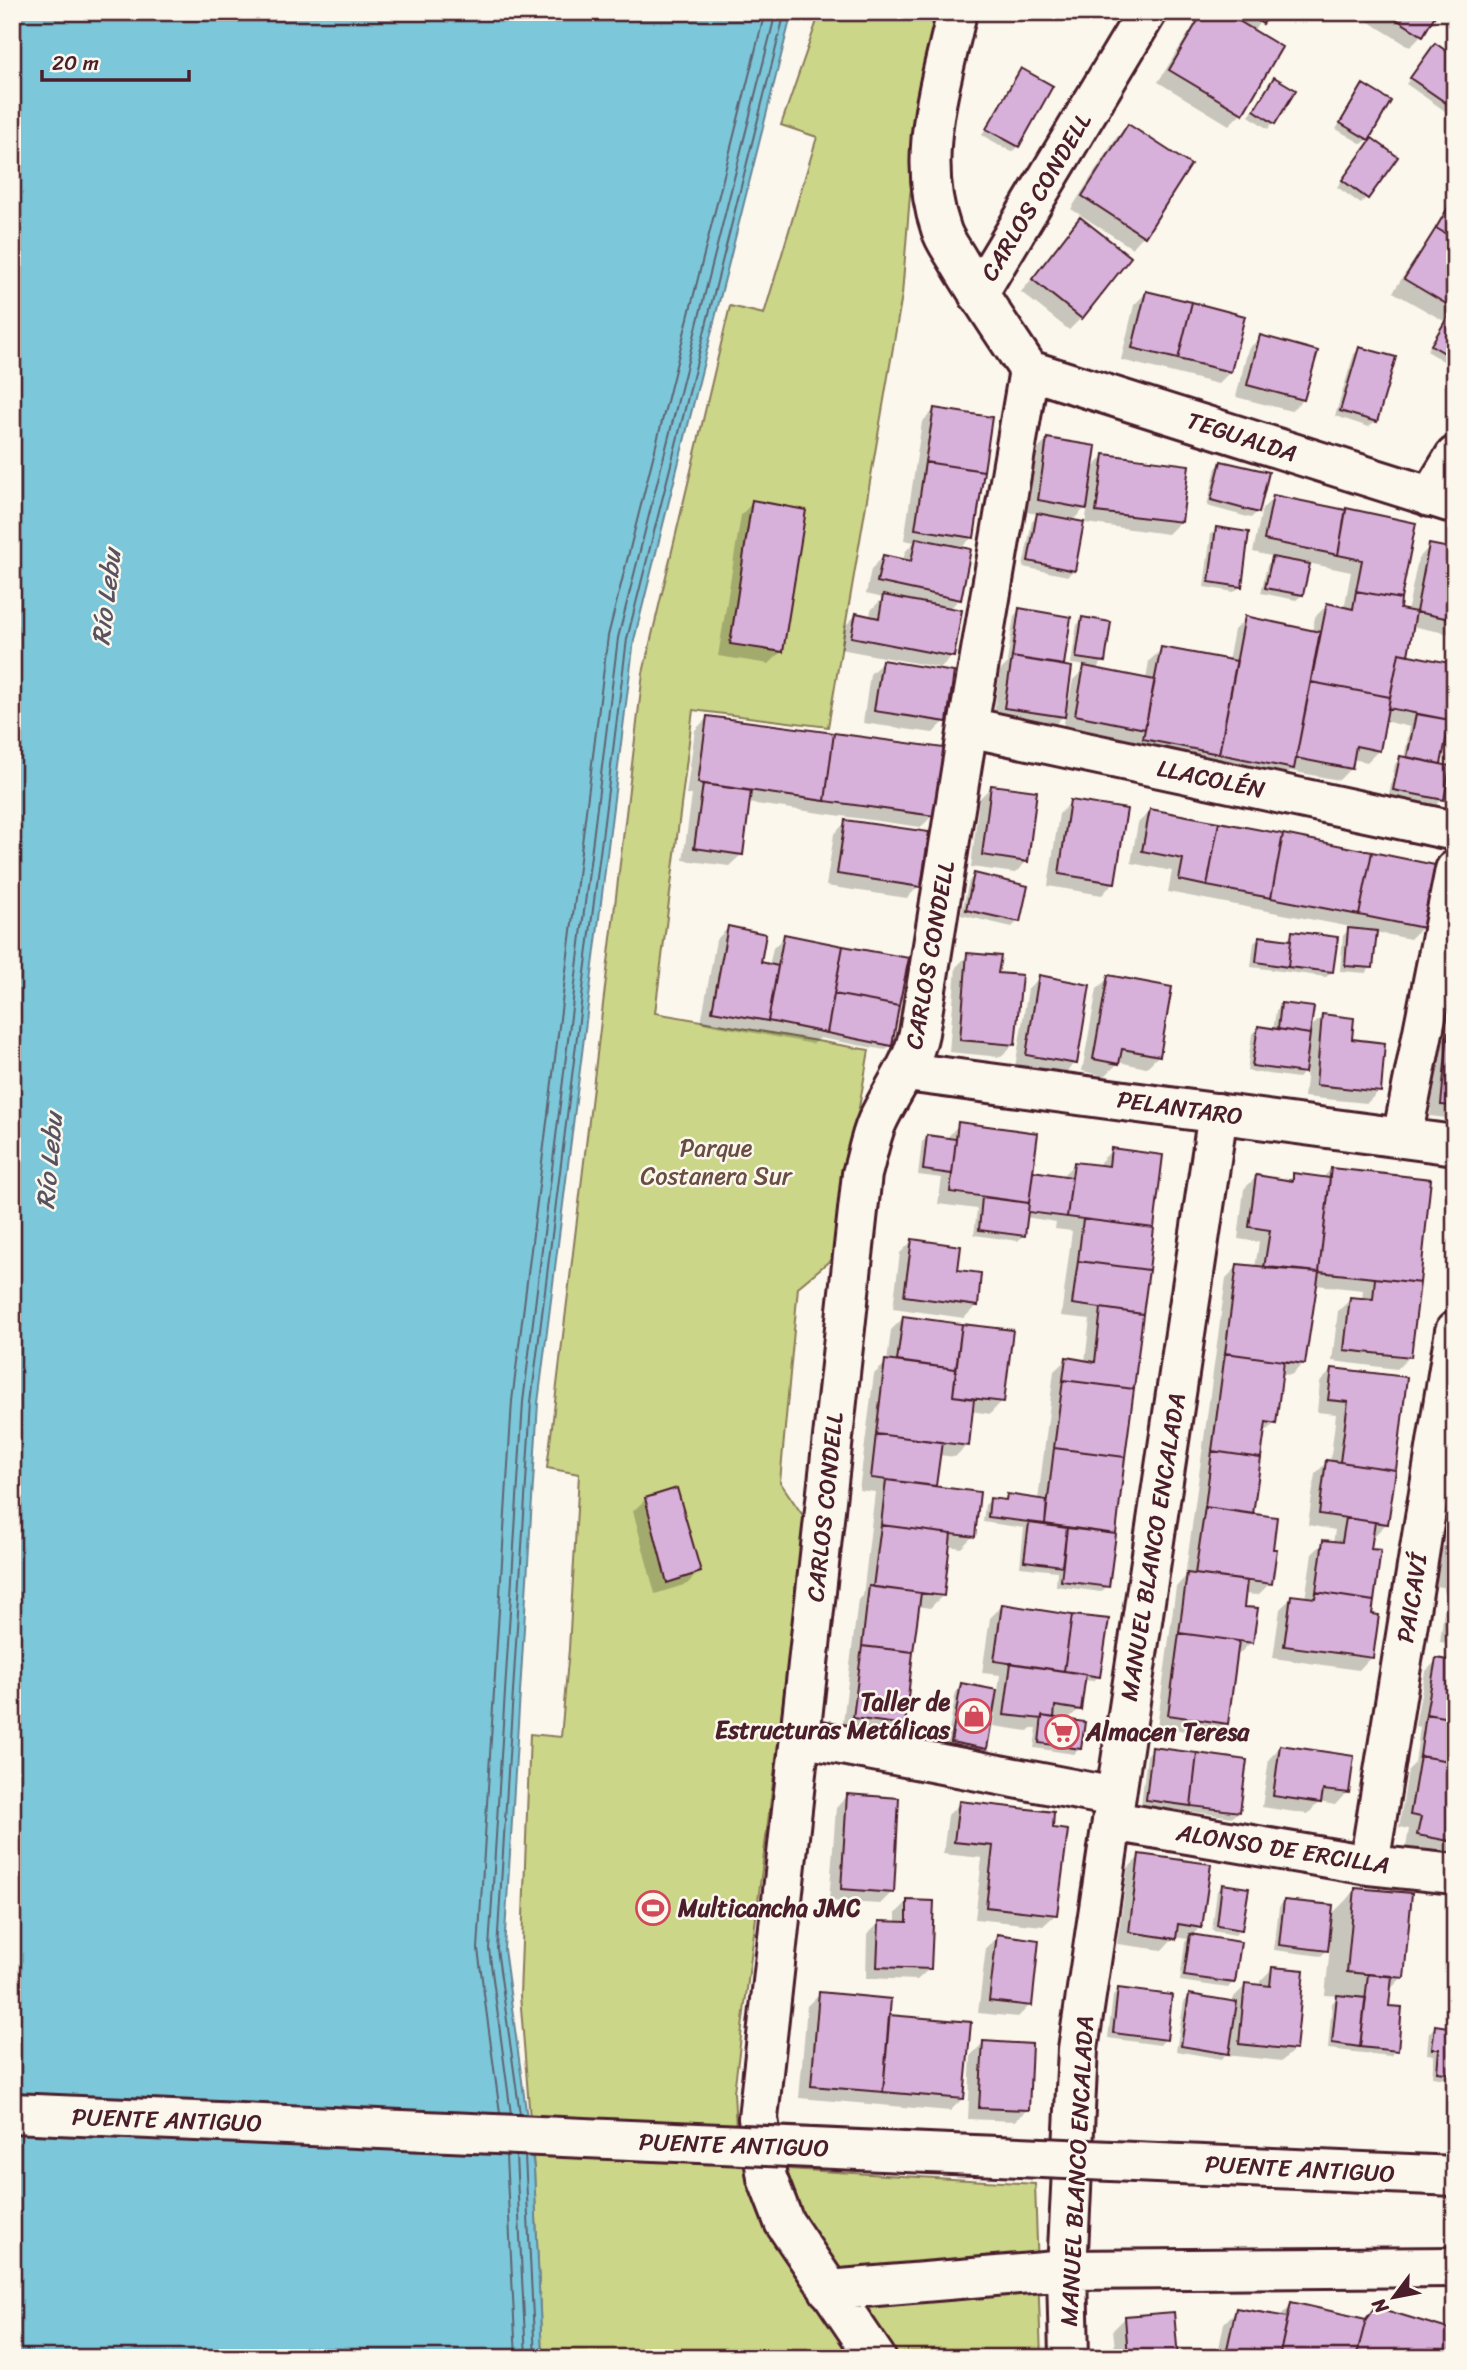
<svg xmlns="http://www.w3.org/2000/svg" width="1467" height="2370" font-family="Sriracha,sans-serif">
	<rect width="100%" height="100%" fill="#fbf7ec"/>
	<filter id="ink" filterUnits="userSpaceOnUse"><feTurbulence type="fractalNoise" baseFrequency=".0143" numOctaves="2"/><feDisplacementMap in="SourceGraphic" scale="14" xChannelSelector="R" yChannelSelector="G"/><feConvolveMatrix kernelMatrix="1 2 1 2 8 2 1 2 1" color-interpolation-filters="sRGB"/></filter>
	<g filter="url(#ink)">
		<path fill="#cbd689" stroke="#8a7a5a" stroke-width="2" d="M820,12H943L910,195L902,295L828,727L693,710L655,1013L869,1050L833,1258L798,1287L780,1482L806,1520L734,2092L738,2166L1035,2184L1041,2358H542L534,2169L520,1995L530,1734L561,1737L569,1649L579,1474L547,1468L643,673L730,306L764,314L817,137L781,125Z"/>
		<path fill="#7cc8da" stroke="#688494" stroke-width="2" d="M12,12H792L634,640L538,1403L504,1949L534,2169L542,2358H12Z"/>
		<path fill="#0003" fill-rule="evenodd" d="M1202,12H1268L1253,31L1241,113L1229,125L1158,82Z
			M1353,12H1435L1422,34L1410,47Z
			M1435,45L1455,59L1454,117L1406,84Z
			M1021,70L1018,146L1012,152L982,135L1015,76Z
			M1269,85L1294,91L1268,129L1249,116Z
			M1364,87L1368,139L1362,144L1336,129Z
			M1128,126L1144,235L1132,248L1071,209L1116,138Z
			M1367,146L1396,158L1361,204L1337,187Z
			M1453,201L1455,202V368L1427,351L1444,321L1393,292Z
			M1080,220L1081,318L1069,330L1021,292Z
			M1146,293L1230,372L1218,384L1121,360L1134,305Z
			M1261,337L1303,399L1291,411L1236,397L1248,349Z
			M1360,349L1375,421L1369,427L1335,416L1354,354Z
			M934,410L972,537L960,549L959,599L949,610L952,656L937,671L945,721L933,733L863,723L870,674L883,662L937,671V667L840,649L844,627L856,615L870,618L871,610L883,598L866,594L871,569L883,557L903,561L905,552L914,542L904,540L922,422Z
			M1047,440L1091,470L1104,456L1180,522L1168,534L1085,523L1088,505L1071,522L1073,570L1068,576L1023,567L1032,521L1038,514L1026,512L1035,452Z
			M1222,462L1257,512L1251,518L1207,506L1216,468Z
			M1274,497L1414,524L1398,611L1407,613L1418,559L1430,546L1455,551V635L1411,626L1406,656L1455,666V726L1445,734L1438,766L1442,799L1436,805L1389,795L1395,764L1401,758H1404L1410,727L1384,721L1379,750L1367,762L1352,759L1351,768L1339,780L1290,771L1280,781L1132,751L1134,741L1063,727L1066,713L1051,729L993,720L1000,671L1009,662H1007L1014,616L1019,610L1062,664L1060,666L1065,704L1068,705L1073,680L1087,666L1071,664L1077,625L1082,619L1103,661L1095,670L1146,680L1149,661L1162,649L1228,662L1234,630L1246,618L1312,632L1315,617L1327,605L1344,609L1351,572L1308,563L1302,595L1296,600L1261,593L1267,565L1275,557L1253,552L1262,509ZM1441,717L1452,719V723L1441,720Z
			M753,502L781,652L769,664L718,656L741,515Z
			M1217,529L1240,587L1234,592L1204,587L1211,534Z
			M707,718L933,815L921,827L748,803L742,854L729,866L683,860L692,795H686L695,730Z
			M991,787L1027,861L1015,873L971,867L979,799Z
			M1071,802L1114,882L1102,895L1048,886L1059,814Z
			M1150,811L1422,927L1410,939L1375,932L1371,967L1366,973L1340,971L1343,936L1351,927L1168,892L1172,871L1131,863L1138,823Z
			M846,822L919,886L907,898L826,886L834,834Z
			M974,875L1018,921L1012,927L961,915L969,881Z
			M728,928L759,964L769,966L773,948L785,936L891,1045L885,1050L820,1038L813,1044L701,1023L716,940Z
			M1293,933L1332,972L1326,977L1251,967L1254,943L1259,938L1287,941Z
			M968,955L996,974L1013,1045L1001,1057L949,1052L956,967Z
			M1455,964V1024L1441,1021Z
			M1040,977L1075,1063L1063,1075L1015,1067L1028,989Z
			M1109,977L1159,1055L1146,1068L1119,1062L1105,1076L1082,1071L1097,989Z
			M1281,1005L1309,1029L1323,1016L1379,1091L1367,1103L1304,1097L1307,1069L1298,1078L1247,1071L1252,1034L1258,1028L1273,1030L1276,1011Z
			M1449,1034H1455V1119L1430,1116L1437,1046Z
			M959,1124L1031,1177H1061L1074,1164L1099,1167L1100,1162L1112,1150L1114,1533L1112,1536L1107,1586L1101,1592L1056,1586L1057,1571L1020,1567L1024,1528L983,1522L985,1505L991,1500L1003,1501L1008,1496L1038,1500L1054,1371L1067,1359L1085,1362L1090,1319L1061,1316L1072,1231L1055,1229L1056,1222L1025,1217L1023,1235L1018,1241L974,1235L977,1209L938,1204L942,1178L918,1175L922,1142L928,1137L946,1139Z
			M1331,1169L1409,1357L1397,1369L1332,1361L1338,1311L1351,1299L1362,1300L1363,1290L1316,1285L1304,1363L1291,1375L1281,1374L1275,1423L1262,1435L1251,1515L1270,1583L1258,1595L1244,1594L1242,1608L1251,1642L1239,1654H1236L1226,1723L1214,1735L1157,1727L1176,1587L1185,1577L1226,1278L1238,1266L1255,1268L1259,1242L1238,1239L1244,1189L1256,1177L1287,1182L1294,1175L1322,1179Z
			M912,1241L976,1306L964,1318L893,1308L900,1253Z
			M903,1318L1011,1331L1002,1401L990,1414L971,1411L967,1445L955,1457L939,1455L934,1488L973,1536L961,1548L948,1546L942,1596L930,1608L917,1606L903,1724L891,1736L842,1730L858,1600L863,1596L875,1492L859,1490L874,1374L887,1362L891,1330Z
			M1332,1370L1405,1379L1387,1523L1375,1535H1372L1369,1551L1371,1657L1359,1670L1273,1658L1280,1609L1292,1597L1305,1599L1312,1554L1324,1542L1333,1543L1335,1530L1308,1525L1315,1474L1327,1462L1330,1463L1336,1414L1317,1412L1320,1382Z
			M646,1499L699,1572L687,1584L655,1594L633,1511Z
			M1455,1512V1644L1440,1642L1447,1588L1436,1586L1440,1550L1451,1539Z
			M1003,1605L1099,1676L1093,1681L1083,1680L1079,1709L1066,1721L1080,1748L1074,1754L1034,1748L1037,1728H1031L1028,1731L993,1726L995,1713H991L985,1748L980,1754L946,1748L956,1691L962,1685L998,1692L1000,1675L982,1673L990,1618Z
			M1437,1660L1455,1663V1855L1406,1847L1409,1829L1399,1827L1408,1770L1415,1763L1420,1727L1415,1726L1425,1672Z
			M1281,1746L1347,1792L1335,1805L1319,1802L1308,1814L1262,1807L1269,1759Z
			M1153,1749L1238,1812L1233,1817L1141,1805L1147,1755Z
			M848,1795L892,1892L880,1904L829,1901L836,1808Z
			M960,1803L1051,1830L1056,1914L1043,1926L975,1919L982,1858L943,1854L948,1815Z
			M1140,1856L1201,1927L1191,1936L1233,1982L1228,1988L1180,1981L1185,1942L1188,1939L1174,1937L1162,1950L1117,1944L1128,1868Z
			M1223,1886L1241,1929L1235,1935L1212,1931L1217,1891Z
			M1356,1890L1402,1977L1389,1991L1387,2007L1396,2050L1390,2056L1328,2049L1332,2003L1339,1996L1325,1995L1330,1947L1321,1956L1274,1950L1279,1907L1284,1901L1331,1915Z
			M908,1901L930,1968L917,1980L866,1978L867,1935L879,1923H896V1913Z
			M998,1936L1030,2005L1018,2017L978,2013L986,1948Z
			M1273,1968L1295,2049L1282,2061L1225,2055L1222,2059L1176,2051L1184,2002L1190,1996L1233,2003L1234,1997L1246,1985L1260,1987V1981Z
			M1119,1990L1165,2039L1160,2045L1108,2038L1113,1996Z
			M819,1994L887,2016L962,2099L950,2111L799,2098L807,2006Z
			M1435,2027L1455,2030V2080L1432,2077L1434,2055L1427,2054L1429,2033Z
			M983,2043L1028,2109L1015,2121L968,2119L971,2055Z
			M1292,2304L1364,2321L1375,2309L1454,2358H1217L1224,2323L1237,2310L1279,2317Z
			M1125,2318L1176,2358H1116L1113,2330Z"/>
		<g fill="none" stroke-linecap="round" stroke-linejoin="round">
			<path stroke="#5e6371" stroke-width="2" d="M500,2113L478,1949L512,1401L608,636L765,12
				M511,2114L489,1949L523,1402L618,638L776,12
				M520,2114L497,1949L531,1402L627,639L785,12
				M506,2156L516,2358
				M516,2156L526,2358
				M525,2156L535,2358"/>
		</g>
		<path fill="#d8b1da" stroke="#4a1f2b" stroke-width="2" d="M1203,12H1224L1282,47L1243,114L1169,70Z
			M1243,12H1270L1263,24Z
			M1385,12H1437L1423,36Z
			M1435,43L1455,57V109L1410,78Z
			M1021,68L1053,86L1019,147L986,129Z
			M1274,77L1296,90L1275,124L1254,110Z
			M1363,84L1391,101L1369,140L1340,123Z
			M1128,124L1191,165L1145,237L1082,196Z
			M1372,138L1398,157L1368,199L1342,180Z
			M1453,199L1455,200V239L1436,228Z
			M1080,217L1131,257L1082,319L1032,279Z
			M1436,228L1455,239V309L1404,279Z
			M1146,291L1192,302L1178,359L1132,348Z
			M1192,302L1245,316L1231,372L1178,359Z
			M1450,313L1455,316V359L1431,345Z
			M1260,335L1318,351L1304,400L1247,385Z
			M1359,347L1396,357L1377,422L1340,411Z
			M934,408L992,417L984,471L925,462Z
			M1047,438L1096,446L1087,509L1038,500Z
			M1104,454L1189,465L1182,522L1096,512Z
			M1221,461L1269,472L1259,513L1211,500Z
			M925,462L984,471L974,538L915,529Z
			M1273,495L1346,510L1338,555L1264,540Z
			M752,500L806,510L783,652L730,644Z
			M1346,508L1416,523L1401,599L1356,591L1362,560L1338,555Z
			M1037,513L1084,522L1075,571L1028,561Z
			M1216,527L1249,532L1242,587L1209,582Z
			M916,538L971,549L961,600L877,582L883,555L911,561Z
			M1429,544L1455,549V620L1416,612Z
			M1272,557L1310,564L1303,595L1265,588Z
			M1356,591L1401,599L1400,609L1416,612L1408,655L1399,653L1390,697L1311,682L1327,603L1353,609Z
			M883,595L962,610L954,657L851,637L856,613L879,618Z
			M1019,608L1071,617L1064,665L1012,657Z
			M1245,616L1320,632L1294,769L1219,754Z
			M1082,617L1111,622L1105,662L1076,658Z
			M1161,647L1237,661L1219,754L1143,739Z
			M1399,653L1455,664V721L1388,708Z
			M1012,657L1072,667L1065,717L1004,708Z
			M882,660L954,672L947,722L874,711Z
			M1084,666L1155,680L1145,729L1075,715Z
			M1311,682L1390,697L1380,751L1356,746L1352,769L1296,758Z
			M1416,714L1450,720L1441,764L1407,757Z
			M707,716L834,733L825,801L698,783Z
			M834,733L944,748L935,816L825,801Z
			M1400,756L1450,766L1444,800L1393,790Z
			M703,784L751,791L743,855L694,848Z
			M991,785L1037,791L1028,862L982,855Z
			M1070,800L1127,809L1115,883L1059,874Z
			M1150,809L1219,822L1207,886L1179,880L1183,859L1142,851Z
			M845,820L929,832L921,887L837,874Z
			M1219,822L1283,834L1271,898L1207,886Z
			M1283,834L1372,852L1359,915L1271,898Z
			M1372,852L1435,865L1424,928L1359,915Z
			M974,873L1028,886L1020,922L966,910Z
			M728,926L766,934L761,962L778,966L768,1021L712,1011Z
			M1348,928L1377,931L1373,968L1345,966Z
			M1292,931L1338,937L1333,972L1288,967Z
			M784,934L843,946L827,1033L768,1021Z
			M1259,936L1291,940L1288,967L1256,962Z
			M843,946L909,958L899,1006L834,994Z
			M967,953L1001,956L998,973L1022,975L1015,1045L960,1040Z
			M1039,975L1090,985L1077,1064L1026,1055Z
			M1108,975L1172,987L1160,1056L1122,1049L1119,1064L1093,1059Z
			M834,994L899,1006L892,1046L827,1033Z
			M1281,1003L1314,1007L1310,1034L1278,1029Z
			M1322,1014L1354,1018L1352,1039L1385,1043L1381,1092L1316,1085Z
			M1258,1026L1310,1034L1305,1073L1252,1066Z
			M1448,1032L1455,1033V1106L1441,1105Z
			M958,1122L1038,1133L1029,1203L950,1192Z
			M927,1135L956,1139L952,1174L923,1170Z
			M1111,1148L1163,1155L1154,1228L1067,1217L1074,1162L1109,1166Z
			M1331,1168L1431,1179L1420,1283L1319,1272Z
			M1033,1171L1072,1177L1067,1217L1028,1212Z
			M1293,1173L1330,1178L1319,1272L1264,1268L1270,1230L1249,1227L1256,1175L1293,1181Z
			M982,1197L1029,1203L1025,1236L979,1230Z
			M1083,1219L1154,1228L1149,1270L1078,1261Z
			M912,1239L961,1246L958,1270L981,1273L978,1306L904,1296Z
			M1078,1261L1149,1270L1143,1314L1072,1304Z
			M1237,1264L1319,1272L1305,1364L1225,1353Z
			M1375,1278L1420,1283L1411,1357L1344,1350L1350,1297L1373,1299Z
			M1101,1308L1143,1314L1134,1389L1063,1380L1066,1357L1095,1362Z
			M903,1316L962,1324L956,1369L897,1361Z
			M962,1324L1013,1330L1004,1402L953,1396Z
			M1225,1353L1284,1361L1276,1424L1266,1422L1261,1458L1212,1451Z
			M885,1360L956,1369L953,1396L974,1399L969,1446L876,1434Z
			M1332,1368L1407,1377L1396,1470L1340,1462L1348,1402L1328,1400Z
			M1063,1380L1134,1389L1125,1457L1054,1448Z
			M876,1434L942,1442L936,1486L871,1478Z
			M1054,1448L1125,1457L1116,1534L1045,1524Z
			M1212,1451L1261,1458L1253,1514L1205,1507Z
			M1326,1460L1396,1470L1388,1524L1319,1514Z
			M886,1480L980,1492L975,1537L881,1525Z
			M677,1488L701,1572L667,1583L645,1498Z
			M1007,1494L1047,1500L1045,1524L988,1517L990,1498L1006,1500Z
			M1205,1507L1277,1517L1273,1549H1277L1272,1584L1195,1574Z
			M1346,1518L1375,1522L1371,1549L1381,1550L1374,1601L1316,1592L1323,1540L1342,1542Z
			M1029,1523L1067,1528L1062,1566L1024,1561Z
			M881,1525L951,1534L944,1596L873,1587Z
			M1067,1528L1116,1534L1109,1587L1061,1581Z
			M1452,1536H1455V1576L1447,1575Z
			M1187,1573L1247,1581L1244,1607L1258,1608L1253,1643L1179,1633Z
			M869,1586L921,1593L913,1652L862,1646Z
			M1316,1592L1374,1601L1372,1614L1379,1615L1373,1658L1284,1646L1291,1595L1315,1598Z
			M1002,1604L1072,1615L1064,1671L994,1661Z
			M1072,1615L1109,1619L1100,1677L1064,1671Z
			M1179,1633L1239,1641L1228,1724L1168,1715Z
			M862,1646L913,1652L905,1725L853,1718Z
			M1436,1658L1455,1661V1719L1426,1714Z
			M1011,1663L1086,1674L1081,1710L1055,1706L1054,1718L1042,1716V1719L1004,1715Z
			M961,1683L997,1690L987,1749L951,1742Z
			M1426,1714L1455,1719V1762L1420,1756Z
			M1042,1716L1085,1722L1081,1749L1039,1743Z
			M1280,1745L1354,1756L1349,1793L1323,1790L1321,1803L1273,1796Z
			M1152,1747L1197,1753L1191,1806L1146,1800Z
			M1197,1753L1247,1760L1240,1812L1191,1806Z
			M1420,1756L1455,1762V1842L1417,1835L1421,1817L1410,1815Z
			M847,1794L899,1798L894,1893L841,1889Z
			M959,1801L1054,1812L1053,1828L1068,1830L1057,1915L986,1907L993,1846L954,1842Z
			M1139,1854L1211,1864L1202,1928L1178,1924L1176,1939L1129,1932Z
			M1222,1884L1249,1888L1242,1930L1217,1926Z
			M1355,1888L1412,1893L1404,1978L1347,1972Z
			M907,1900L934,1901L931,1969L877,1967L879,1921L907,1922Z
			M1284,1900L1333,1905L1328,1951L1279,1945Z
			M997,1934L1039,1940L1032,2006L989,2001Z
			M1190,1934L1241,1942L1235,1983L1184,1976Z
			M1272,1967L1304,1970L1296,2050L1239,2044L1245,1983L1270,1986Z
			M1368,1974L1392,1976L1389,2006L1402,2007L1398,2051L1360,2047Z
			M1118,1988L1172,1995L1167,2040L1113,2033Z
			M819,1992L891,1999L883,2092L811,2086Z
			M1189,1994L1237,2002L1229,2054L1181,2046Z
			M1337,1995L1366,1998L1360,2047L1332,2043Z
			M889,2015L971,2022L964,2099L883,2092Z
			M1435,2025L1455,2028V2074L1437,2072L1439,2049H1432Z
			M983,2041L1032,2044L1029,2110L979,2108Z
			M1291,2302L1366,2319L1356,2358H1279Z
			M1375,2307L1455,2331V2358H1356L1366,2319Z
			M1236,2308L1288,2317L1279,2358H1225Z
			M1174,2312L1178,2358H1128L1125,2316Z"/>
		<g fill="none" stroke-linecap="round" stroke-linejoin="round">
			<g stroke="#4a1f2b" stroke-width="44">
				<path id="minor" d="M978,294L1147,12
					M1029,370L1455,504
					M1430,497L1455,456
					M968,727L1455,831
					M906,1072L1455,1145
					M1402,1138L1455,870
					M800,1737L1115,1797
					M1112,1821L1369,1865L1455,1874
					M1369,1865L1455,1331
					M829,2290L1067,2270L1455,2267
					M876,2358L784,2222L767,2178L758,2118L862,1174C867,1157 870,1138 877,1122C891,1091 912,1067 919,1033L968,727L1029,370C1005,334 981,299 959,262C953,251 944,240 941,229C916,157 941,83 957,12
					M1069,2358L1067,2270L1078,2049L1218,1113"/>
			</g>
			<use href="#minor" stroke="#fbf7ec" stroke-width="38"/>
			<g stroke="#4a1f2b" stroke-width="44" stroke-linecap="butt">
				<path id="minor-bridge" d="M12,2113L1455,2176"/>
			</g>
			<use href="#minor-bridge" stroke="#fbf7ec" stroke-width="38"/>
		</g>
	</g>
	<defs>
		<g id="shop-ring" transform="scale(1.75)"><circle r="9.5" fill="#fbf7ec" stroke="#d1495b" stroke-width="1.5"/><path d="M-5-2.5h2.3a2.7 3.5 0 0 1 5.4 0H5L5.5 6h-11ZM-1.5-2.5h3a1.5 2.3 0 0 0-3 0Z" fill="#d1495b"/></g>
		<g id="supermarket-ring" transform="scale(1.75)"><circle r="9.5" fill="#fbf7ec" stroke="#d1495b" stroke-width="1.5"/><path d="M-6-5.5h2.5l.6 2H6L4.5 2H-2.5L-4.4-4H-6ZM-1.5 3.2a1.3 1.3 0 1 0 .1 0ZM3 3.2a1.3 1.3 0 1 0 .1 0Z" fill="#d1495b"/></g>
		<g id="stadium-ring" transform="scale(1.75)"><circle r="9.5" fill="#fbf7ec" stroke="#d1495b" stroke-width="1.5"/><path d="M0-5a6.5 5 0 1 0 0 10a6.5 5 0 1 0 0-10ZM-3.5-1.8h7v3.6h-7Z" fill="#d1495b"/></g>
	</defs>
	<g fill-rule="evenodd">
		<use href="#shop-ring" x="974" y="1716"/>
		<use href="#supermarket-ring" x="1062" y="1732"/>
		<use href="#stadium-ring" x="653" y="1908"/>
	</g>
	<g text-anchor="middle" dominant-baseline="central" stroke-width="5" stroke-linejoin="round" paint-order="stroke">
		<g font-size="24" fill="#4a1f2b" stroke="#fbf7ec">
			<text transform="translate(1036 197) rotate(-59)">CARLOS CONDELL</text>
			<text transform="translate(1242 437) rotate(18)">TEGUALDA</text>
			<text transform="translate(1211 779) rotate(12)">LLACOLÉN</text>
			<text transform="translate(930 955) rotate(-80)">CARLOS CONDELL</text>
			<text transform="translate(1180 1108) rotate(8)">PELANTARO</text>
			<text transform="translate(825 1507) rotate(-84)">CARLOS CONDELL</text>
			<text transform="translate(1153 1547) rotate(-81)">MANUEL BLANCO ENCALADA</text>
			<text transform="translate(1412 1598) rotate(-81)">PAICAVÍ</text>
			<text transform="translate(1283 1849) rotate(9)">ALONSO DE ERCILLA</text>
			<text transform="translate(167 2120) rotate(2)">PUENTE ANTIGUO</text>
			<text transform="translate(734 2145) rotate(2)">PUENTE ANTIGUO</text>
			<text transform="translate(1300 2169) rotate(3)">PUENTE ANTIGUO</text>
			<text transform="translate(1077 2171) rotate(-87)">MANUEL BLANCO ENCALADA</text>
		</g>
		<g font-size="24" fill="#6a4d42" stroke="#fbf7ec">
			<text x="716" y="1148">Parque<tspan x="716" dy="28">Costanera Sur</tspan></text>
		</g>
		<g font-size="24" font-weight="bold" fill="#4a1f2b" stroke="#fbf7ec" text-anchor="start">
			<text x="950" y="1702" text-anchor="end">Taller de<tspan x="950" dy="28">Estructuras Metálicas</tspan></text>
			<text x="1086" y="1732">Almacen Teresa</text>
			<text x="678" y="1908">Multicancha JMC</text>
		</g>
		<g font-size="26" font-style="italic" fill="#595260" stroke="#fbf7ec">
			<text transform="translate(106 597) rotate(-83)">Río Lebu</text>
			<text transform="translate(49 1161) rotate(-85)">Río Lebu</text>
		</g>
	</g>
	<rect width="1467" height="2370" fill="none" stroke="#fbf7ec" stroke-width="42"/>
	<rect x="21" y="21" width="1425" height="2328" fill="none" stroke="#4a1f2b" stroke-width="2.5" filter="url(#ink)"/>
	<g transform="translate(1394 2297) rotate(238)" stroke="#fbf7ec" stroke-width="5" paint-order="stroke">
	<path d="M0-5L12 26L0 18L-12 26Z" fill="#4a1f2b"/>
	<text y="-10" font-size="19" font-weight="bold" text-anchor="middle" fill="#4a1f2b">N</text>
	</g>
	<path d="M42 70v10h147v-10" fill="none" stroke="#4a1f2b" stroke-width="3.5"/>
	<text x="52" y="70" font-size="21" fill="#4a1f2b" stroke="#fbf7ec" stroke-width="5" paint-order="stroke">20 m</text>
</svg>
